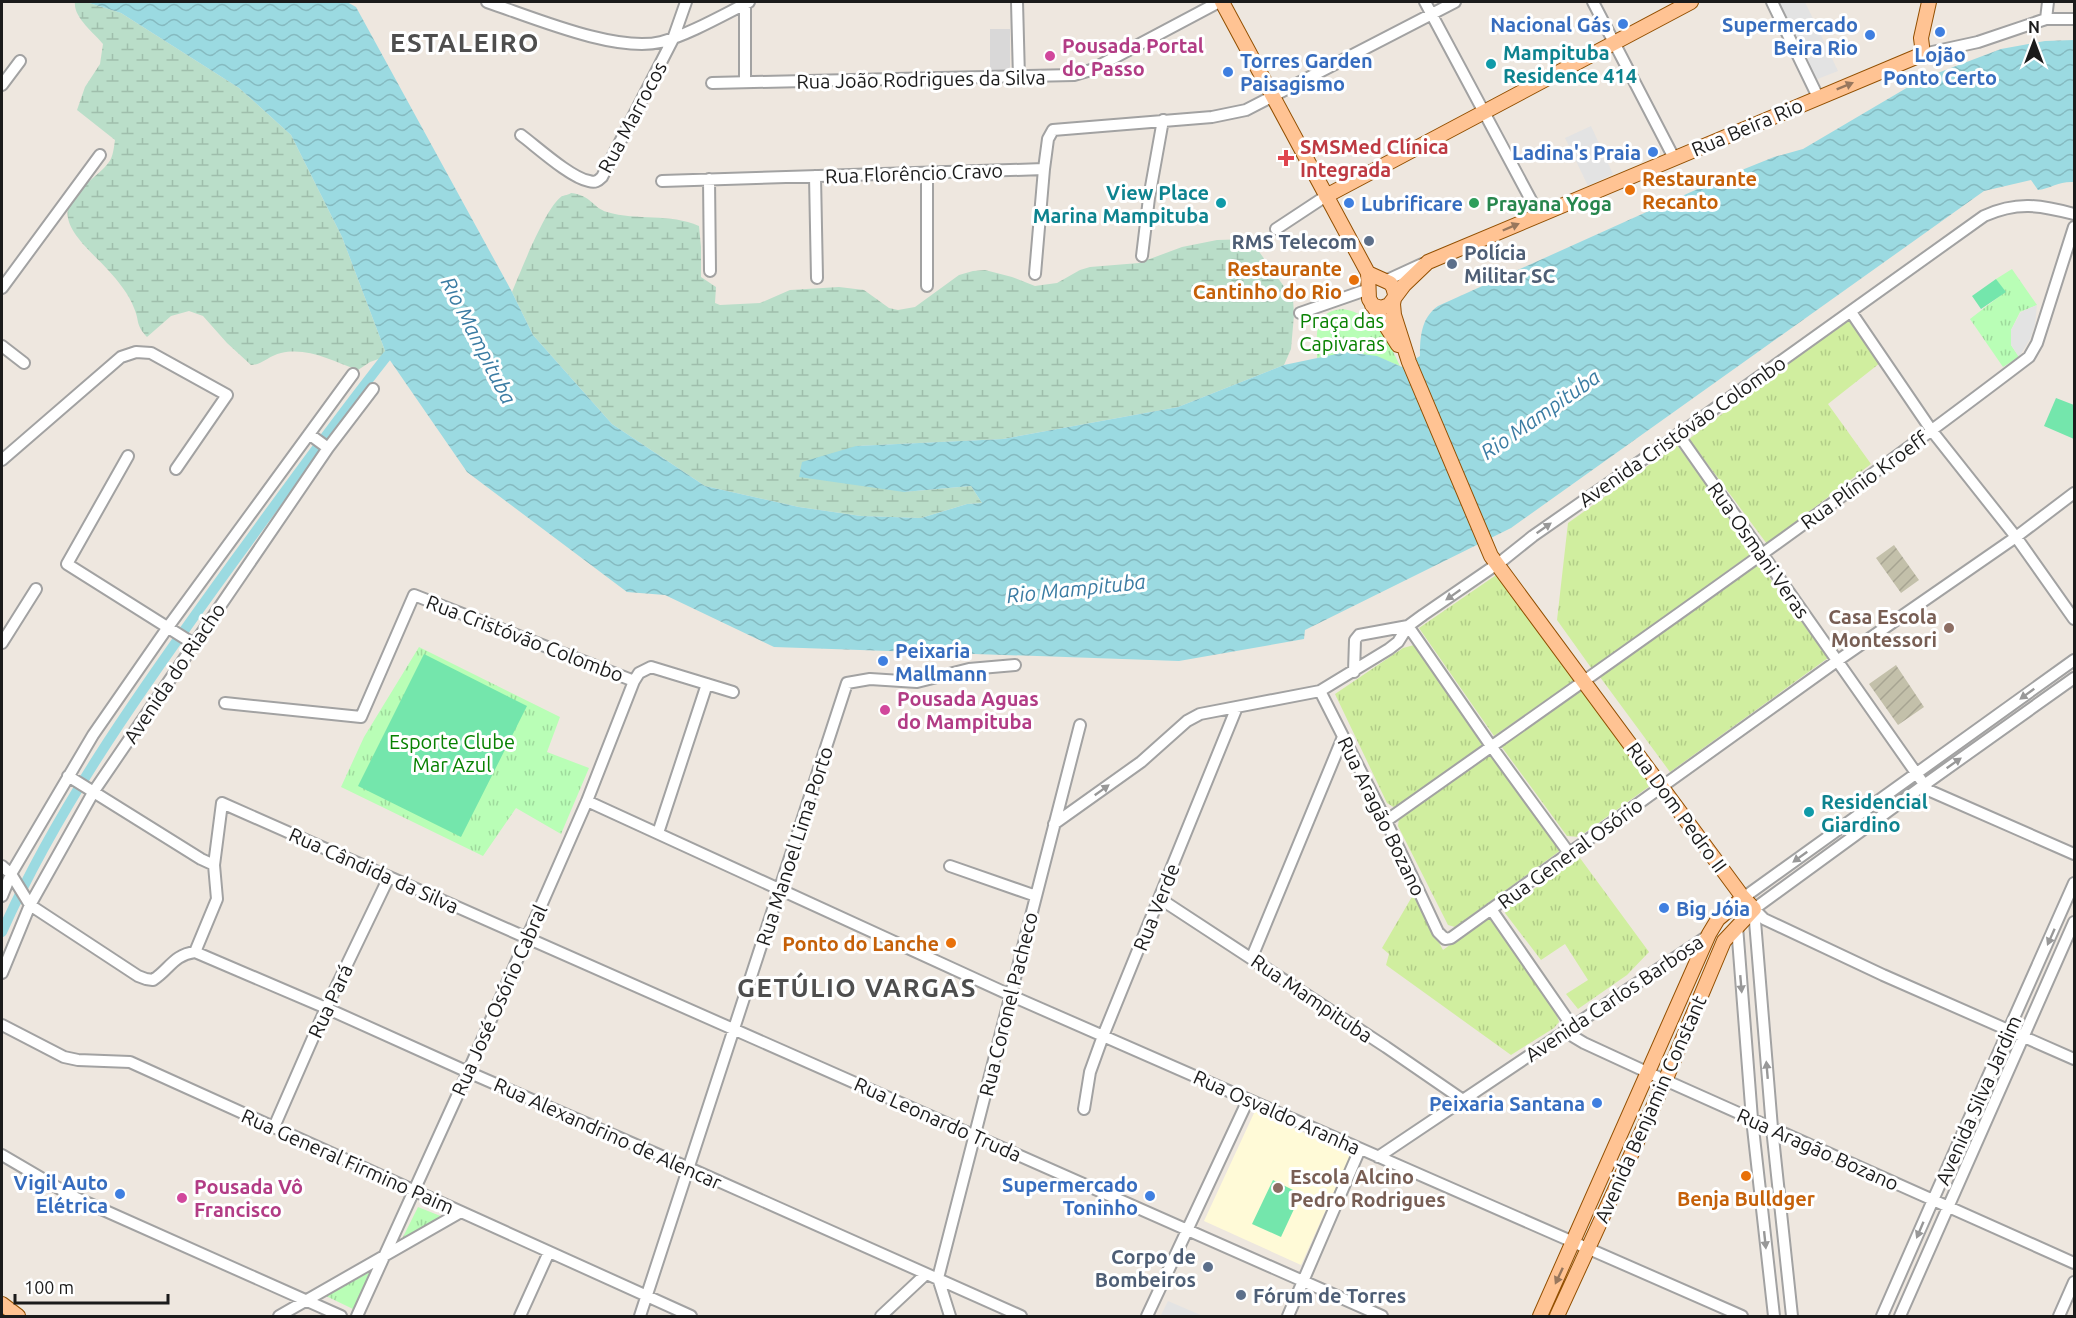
<svg xmlns="http://www.w3.org/2000/svg" width="2076" height="1318" font-family="Ubuntu,sans-serif">
	<defs>
		<pattern id="construction-furrows" width="10" height="10" patternUnits="userSpaceOnUse" patternTransform="scale(1.5)"><rect width="10" height="10" fill="#c3c0aa"/><path d="M-1 1l2-2M0 10L10 0M9 11l2-2" fill="none" stroke="#a7a492"/></pattern>
		<pattern id="grass-tufts" width="24" height="20" patternUnits="userSpaceOnUse" patternTransform="scale(1.5)"><rect width="24" height="20" fill="#d0ee9f"/><path d="M3 7l-1-3M5 7V3M7 7l1-3M15 17l-1-3M17 17v-4M19 17l1-3" fill="none" stroke="#b2cc88"/></pattern>
		<pattern id="wetland-marsh" width="20" height="14" patternUnits="userSpaceOnUse" patternTransform="scale(1.5)"><rect width="20" height="14" fill="#badec9"/><path d="M1 5h8M5 5V1M11 12h8M15 12V8" fill="none" stroke="#9fbeac"/></pattern>
		<pattern id="park-tufts" width="24" height="20" patternUnits="userSpaceOnUse" patternTransform="scale(1.5)"><rect width="24" height="20" fill="#b9feb6"/><path d="M3 7l-1-3M5 7V3M7 7l1-3M15 17l-1-3M17 17v-4M19 17l1-3" fill="none" stroke="#9ed99c"/></pattern>
		<pattern id="water-waves" width="16" height="10" patternUnits="userSpaceOnUse" patternTransform="scale(1.5)"><rect width="16" height="10" fill="#9bdae1"/><path d="M0 5q4-4 8 0t8 0" fill="none" stroke="#85bac0"/></pattern>
	</defs>
	<rect width="100%" height="100%" fill="#eee7df"/>
	<path fill="#d9d8d8" d="M990,29H1010V70H990Z"/>
	<path fill="#fffad7" d="M1255,1111L1351,1154L1301,1265L1204,1221Z"/>
	<path fill="url(#construction-furrows)" d="M1894,545L1919,580L1901,593L1876,558Z
		M1896,665L1924,707L1898,725L1869,684Z"/>
	<path fill="url(#grass-tufts)" d="M1848,319L1880,363L1828,404L1871,464L1767,544L1689,439Z
		M1677,445L1755,551L1592,669L1557,620L1568,523Z
		M1758,562L1828,658L1670,772L1600,677Z
		M1502,571L1577,679L1494,736L1419,628Z
		M1414,645L1485,743L1395,808L1387,803L1335,694L1403,648Z
		M1583,686L1654,783L1579,837L1567,836L1501,746Z
		M1491,753L1561,850L1455,927L1448,925L1398,826L1399,818Z
		M1580,858L1649,952L1627,975L1578,1009L1566,994L1588,980L1565,944L1541,960L1505,913L1509,906Z
		M1413,895L1443,950L1488,917L1496,919L1556,1013L1559,1022L1554,1028L1511,1055L1386,965L1389,954L1382,948Z"/>
	<path fill="url(#wetland-marsh)" d="M75,2H86L121,13L239,88L291,135L342,237L387,356L370,362L358,370C332,361 308,347 281,353C270,355 262,365 251,365L227,343L203,316L189,311L171,316L147,337C135,324 140,322 134,308C129,294 118,281 108,270C95,255 60,228 69,206C76,188 99,176 109,162C113,157 114,147 115,140L77,110L85,87L100,64L103,44C94,33 73,17 75,2Z
		M571,193C591,195 593,208 607,212C637,221 670,213 699,226L701,247V277L716,287L715,303L720,305L760,303L790,290L839,287L864,290L889,308L898,310L915,307L959,275L973,271L985,270L1012,277L1035,286L1042,285L1057,283L1080,270L1090,267L1139,263L1182,247L1217,240L1250,239L1293,299L1294,315L1291,349L1284,365L1178,407L1003,439L856,446L904,492L971,486L982,503L967,504L921,518L861,516L799,507L705,486L612,424L533,335L512,292C521,271 545,208 562,196C563,196 570,194 571,193Z"/>
	<path fill="url(#park-tufts)" d="M2012,269L2037,305L2020,312L2011,330V345L2019,357L2003,367L1970,319L2005,292L1996,279Z
		M1343,309C1374,314 1388,340 1400,366C1366,351 1353,351 1317,358C1318,334 1311,312 1343,309Z
		M419,647L560,717L547,752L589,768L561,834L516,808L483,856L341,787L364,737Z
		M418,1207L443,1217L402,1239Z
		M370,1272L353,1309L326,1296Z"/>
	<path fill="#74e6ac" d="M1996,279L2006,292L1981,309L1972,296Z
		M2056,398L2074,405V439L2044,426Z
		M424,654L527,706L461,837L358,786Z
		M1273,1180L1301,1194L1281,1237L1252,1224Z"/>
	<path fill="#e3e3e3" d="M1778,2H1805L1838,71L1815,80Z
		M1591,126L1613,174L1588,186L1565,138Z
		M2037,305L2035,325L2030,339L2019,357L2011,345V330L2021,312Z
		M1168,1301L1203,1316L1161,1315Z"/>
	<path fill="url(#water-waves)" d="M86,2H347L356,7L512,292L533,335L612,424L705,486L799,507L861,516L921,518L967,504L982,503L971,486L904,492L799,477L802,462L856,446L1003,439L1178,407L1284,365L1346,352L1377,356L1402,367L1420,356C1420,337 1421,318 1438,306L1722,178L1774,157L1803,149L1915,83L1927,77L2001,49L2045,41L2074,40V182C2059,181 2052,188 2038,190L2031,180L1984,191L1511,528L1305,630L1304,639L1179,661L774,647L665,595L627,592L467,472L387,356L342,237L291,135L239,88L121,13Z"/>
	<g fill="none" stroke-linecap="round" stroke-linejoin="round">
		<path stroke="#9bdae1" stroke-width="10" d="M2,932C56,811 134,700 211,593C269,513 326,433 387,356"/>
		<g stroke="#a2a2a2" stroke-width="14">
			<path id="minor" d="M487,2C532,17 616,53 661,42C688,35 723,15 749,2
				M1017,2L1019,78
				M1425,2L1539,215
				M1593,2L1674,158
				M1772,2L1818,97
				M745,4V82
				M2046,19L2048,2
				M1923,54L1978,42L2046,19H2074
				M712,83L1074,75L1091,70L1219,2
				M2,85L20,61
				M521,135C537,147 571,178 589,181C595,183 598,181 602,177L673,39L686,2
				M815,176L817,278
				M709,179L710,271
				M662,181L1044,169L1048,139L1053,130L1212,117L1246,110L1455,2
				M1276,229L1326,196
				M1142,256L1149,198L1163,120
				M1035,274L1044,169
				M1385,281L1422,264
				M927,286V174
				M2,288L100,155
				M1851,312L1932,431L2016,537L2074,619
				M1300,313L1369,289
				M2,346L24,363
				M309,434L328,448
				M1678,434L1928,790L2074,854
				M128,456L67,564L194,644
				M2,460L121,357L136,352L151,353L227,395L176,469
				M1408,626L1491,746L1569,853
				M2,643L36,589
				M1354,672L1355,640L1359,635L1408,626
				M1320,691L1386,821L1438,932L1445,939L1451,938L1837,661L2016,537L2074,493
				M225,703L361,717L414,595L634,681L639,673L651,667L733,692
				M68,776L201,859L214,865
				M587,801L1021,1000L1742,1316
				M1386,821C1602,668 1819,517 2029,357L2037,343L2074,227
				M1054,824L1141,762L1187,721L1200,714L1320,691L1389,649L1398,642L1408,626L1423,615L1503,560L1533,536L1668,442L1984,216C2017,201 2040,205 2074,214
				M658,833L707,684
				M2,866L11,874L30,905L138,976L146,979L153,980C170,969 173,955 195,952L217,899L214,865L222,803L1382,1316
				M950,866L1036,896
				M2,896L11,874L93,735L168,627L353,374
				M1743,898L2074,660
				M1159,900L1168,904L1386,1047L1463,1100
				M1491,909L1572,1026
				M1754,909L1772,1128L1792,1316
				M1754,909L1924,785L2074,678
				M1754,909L1764,919L1883,975L2074,1059
				M1737,926L1752,1119L1774,1316
				M195,952L326,1008L468,1072L689,1168L1021,1316
				M1252,957L1343,737
				M2,973L30,905L94,791L328,448L373,389
				M2,1025L64,1057L78,1060L130,1062L691,1316
				M1564,1031L1584,1043L1649,1073L2074,1263
				M1084,1109L1090,1072L1103,1036L1237,707
				M274,1127L326,1008L389,877
				M2,1155L72,1196L341,1316
				M1378,1157L1709,935
				M279,1316L461,1212
				M357,1316L468,1072L587,801L634,681
				M520,1316L549,1252
				M640,1316L847,683L870,679L917,682L969,669L1015,665
				M881,1316L926,1274
				M950,1316L938,1278L1080,725
				M1147,1316L1248,1100
				M1288,1316L1360,1149
				M1882,1316L1933,1200L2074,883
				M1900,1316L2074,922
				M2059,1316L2074,1282"/>
		</g>
		<g stroke="#924f00" stroke-width="16">
			<path id="major" d="M1222,2L1368,273L1369,299L1398,345
				M1326,196L1691,2
				M1368,273L1390,283L1393,287L1395,294L1393,304L1394,315L1409,362L1491,556L1742,896L1754,909L1724,941L1665,1081L1557,1316
				M1372,305L1381,308L1389,305L1404,285L1428,262L1923,54L1921,38L1929,2
				M2,1304L18,1316
				M1540,1316L1709,934L1718,919L1743,898"/>
		</g>
		<use href="#minor" stroke="#fff" stroke-width="10"/>
		<use href="#major" stroke="#ffc393" stroke-width="14"/>
	</g>
	<defs><path id="oneway-solid" d="M-6-.8H1V-3.2L6.5 0L1 3.2V.8H-6Z" transform="scale(1.5)"/></defs>
	<g fill="#98775d">
		<use href="#oneway-solid" transform="translate(1845 86) rotate(-22)"/>
		<use href="#oneway-solid" transform="translate(1511 227) rotate(-23)"/>
		<use href="#oneway-solid" transform="translate(1559 1276) rotate(115)"/>
	</g>
	<g fill="#989898">
		<use href="#oneway-solid" transform="translate(1544 528) rotate(-35)"/>
		<use href="#oneway-solid" transform="translate(1453 595) rotate(145)"/>
		<use href="#oneway-solid" transform="translate(2027 694) rotate(144)"/>
		<use href="#oneway-solid" transform="translate(1954 763) rotate(-35)"/>
		<use href="#oneway-solid" transform="translate(1102 790) rotate(-36)"/>
		<use href="#oneway-solid" transform="translate(1800 857) rotate(144)"/>
		<use href="#oneway-solid" transform="translate(2051 937) rotate(114)"/>
		<use href="#oneway-solid" transform="translate(1741 984) rotate(85)"/>
		<use href="#oneway-solid" transform="translate(1767 1070) rotate(-95)"/>
		<use href="#oneway-solid" transform="translate(1920 1230) rotate(113)"/>
		<use href="#oneway-solid" transform="translate(1765 1240) rotate(84)"/>
	</g>
	<g fill="#3f7fe0" stroke="#fff" stroke-width="2">
		<circle cx="1623" cy="24" r="6"/>
		<circle cx="1940" cy="32" r="6"/>
		<circle cx="1870" cy="35" r="6"/>
		<circle cx="1228" cy="72" r="6"/>
		<circle cx="1653" cy="152" r="6"/>
		<circle cx="1349" cy="203" r="6"/>
		<circle cx="883" cy="661" r="6"/>
		<circle cx="1664" cy="908" r="6"/>
		<circle cx="1597" cy="1103" r="6"/>
		<circle cx="120" cy="1194" r="6"/>
		<circle cx="1150" cy="1196" r="6"/>
	</g>
	<g fill="#d1479c" stroke="#fff" stroke-width="2">
		<circle cx="1050" cy="56" r="6"/>
		<circle cx="885" cy="710" r="6"/>
		<circle cx="182" cy="1198" r="6"/>
	</g>
	<g fill="#0f9aa8" stroke="#fff" stroke-width="2">
		<circle cx="1491" cy="64" r="6"/>
		<circle cx="1221" cy="203" r="6"/>
		<circle cx="1809" cy="812" r="6"/>
	</g>
	<path fill="#e0444e" stroke="#fff" stroke-width="2" d="M1283 149h6v6h6v6h-6v6h-6v-6h-6v-6h6z"/>
	<g fill="#e8710a" stroke="#fff" stroke-width="2">
		<circle cx="1630" cy="190" r="6"/>
		<circle cx="1354" cy="280" r="6"/>
		<circle cx="951" cy="943" r="6"/>
		<circle cx="1746" cy="1176" r="6"/>
	</g>
	<circle fill="#2e9e5b" stroke="#fff" stroke-width="2" cx="1474" cy="203" r="6"/>
	<g fill="#5c6f8a" stroke="#fff" stroke-width="2">
		<circle cx="1369" cy="241" r="6"/>
		<circle cx="1452" cy="264" r="6"/>
		<circle cx="1208" cy="1267" r="6"/>
		<circle cx="1241" cy="1295" r="6"/>
	</g>
	<g fill="#8d6e63" stroke="#fff" stroke-width="2">
		<circle cx="1949" cy="628" r="6"/>
		<circle cx="1278" cy="1188" r="6"/>
	</g>
	<g text-anchor="middle" dominant-baseline="central" stroke-width="6" stroke-linejoin="round" paint-order="stroke">
		<g font-size="20" font-weight="bold" fill="#366cbe" stroke="#fff" text-anchor="end">
			<text x="1611" y="24">Nacional Gás</text>
			<text x="1858" y="24">Supermercado<tspan x="1858" dy="23">Beira Rio</tspan></text>
			<text x="1940" y="54" text-anchor="middle">Lojão<tspan x="1940" dy="23">Ponto Certo</tspan></text>
			<text x="1240" y="60" text-anchor="start">Torres Garden<tspan x="1240" dy="23">Paisagismo</tspan></text>
			<text x="1641" y="152">Ladina's Praia</text>
			<text x="1361" y="203" text-anchor="start">Lubrificare</text>
			<text x="895" y="650" text-anchor="start">Peixaria<tspan x="895" dy="23">Mallmann</tspan></text>
			<text x="1676" y="908" text-anchor="start">Big Jóia</text>
			<text x="1585" y="1103">Peixaria Santana</text>
			<text x="108" y="1182">Vigil Auto<tspan x="108" dy="23">Elétrica</tspan></text>
			<text x="1138" y="1184">Supermercado<tspan x="1138" dy="23">Toninho</tspan></text>
		</g>
		<g font-size="20" font-weight="bold" fill="#b23c85" stroke="#fff" text-anchor="start">
			<text x="1062" y="45">Pousada Portal<tspan x="1062" dy="23">do Passo</tspan></text>
			<text x="897" y="698">Pousada Aguas<tspan x="897" dy="23">do Mampituba</tspan></text>
			<text x="194" y="1186">Pousada Vô<tspan x="194" dy="23">Francisco</tspan></text>
		</g>
		<g font-size="20" font-weight="bold" fill="#0d838f" stroke="#fff" text-anchor="start">
			<text x="1503" y="52">Mampituba<tspan x="1503" dy="23">Residence 414</tspan></text>
			<text x="1209" y="192" text-anchor="end">View Place<tspan x="1209" dy="23">Marina Mampituba</tspan></text>
			<text x="1821" y="801">Residencial<tspan x="1821" dy="23">Giardino</tspan></text>
		</g>
		<g font-size="20" fill="#1b1b1b" stroke="#fff">
			<text transform="translate(921 79) rotate(-1)">Rua João Rodrigues da Silva</text>
			<text transform="translate(632 117) rotate(-62)">Rua Marrocos</text>
			<text transform="translate(1747 127) rotate(-23)">Rua Beira Rio</text>
			<text transform="translate(914 173) rotate(-2)">Rua Florêncio Cravo</text>
			<text transform="translate(1682 431) rotate(-35)">Avenida Cristóvão Colombo</text>
			<text transform="translate(1864 480) rotate(-36)">Rua Plínio Kroeff</text>
			<text transform="translate(1759 550) rotate(55)">Rua Osmani Veras</text>
			<text transform="translate(525 638) rotate(21)">Rua Cristóvão Colombo</text>
			<text transform="translate(174 673) rotate(-56)">Avenida do Riacho</text>
			<text transform="translate(1677 807) rotate(54)">Rua Dom Pedro II</text>
			<text transform="translate(1382 816) rotate(64)">Rua Aragão Bozano</text>
			<text transform="translate(794 846) rotate(-72)">Rua Manoel Lima Porto</text>
			<text transform="translate(1570 853) rotate(-36)">Rua General Osório</text>
			<text transform="translate(374 870) rotate(24)">Rua Cândida da Silva</text>
			<text transform="translate(1156 907) rotate(-68)">Rua Verde</text>
			<text transform="translate(1312 998) rotate(34)">Rua Mampituba</text>
			<text transform="translate(1614 998) rotate(-34)">Avenida Carlos Barbosa</text>
			<text transform="translate(499 1000) rotate(-66)">Rua José Osório Cabral</text>
			<text transform="translate(330 1001) rotate(-65)">Rua Pará</text>
			<text transform="translate(1008 1004) rotate(-76)">Rua Coronel Pacheco</text>
			<text transform="translate(1978 1100) rotate(-66)">Avenida Silva Jardim</text>
			<text transform="translate(1650 1109) rotate(-66)">Avenida Benjamin Constant</text>
			<text transform="translate(1277 1112) rotate(24)">Rua Osvaldo Aranha</text>
			<text transform="translate(938 1119) rotate(24)">Rua Leonardo Truda</text>
			<text transform="translate(608 1133) rotate(24)">Rua Alexandrino de Alencar</text>
			<text transform="translate(1818 1149) rotate(24)">Rua Aragão Bozano</text>
			<text transform="translate(348 1161) rotate(24)">Rua General Firmino Paim</text>
		</g>
		<g font-size="20" font-weight="bold" fill="#be3a42" stroke="#fff" text-anchor="start">
			<text x="1300" y="146">SMSMed Clínica<tspan x="1300" dy="23">Integrada</tspan></text>
		</g>
		<g font-size="20" font-weight="bold" fill="#c56008" stroke="#fff" text-anchor="end">
			<text x="1642" y="178" text-anchor="start">Restaurante<tspan x="1642" dy="23">Recanto</tspan></text>
			<text x="1342" y="268">Restaurante<tspan x="1342" dy="23">Cantinho do Rio</tspan></text>
			<text x="939" y="943">Ponto do Lanche</text>
			<text x="1746" y="1198" text-anchor="middle">Benja Bulldger</text>
		</g>
		<g font-size="20" font-weight="bold" fill="#27864d" stroke="#fff" text-anchor="start">
			<text x="1486" y="203">Prayana Yoga</text>
		</g>
		<g font-size="20" font-weight="bold" fill="#4e5e75" stroke="#fff" text-anchor="end">
			<text x="1357" y="241">RMS Telecom</text>
			<text x="1464" y="252" text-anchor="start">Polícia<tspan x="1464" dy="23">Militar SC</tspan></text>
			<text x="1196" y="1256">Corpo de<tspan x="1196" dy="23">Bombeiros</tspan></text>
			<text x="1253" y="1295" text-anchor="start">Fórum de Torres</text>
		</g>
		<g font-size="20" fill="#078101" stroke="#fff">
			<text x="1342" y="320">Praça das<tspan x="1342" dy="23">Capivaras</tspan></text>
			<text x="452" y="741">Esporte Clube<tspan x="452" dy="23">Mar Azul</tspan></text>
		</g>
		<g font-size="20" font-weight="bold" fill="#785e54" stroke="#fff" text-anchor="end">
			<text x="1937" y="616">Casa Escola<tspan x="1937" dy="23">Montessori</tspan></text>
			<text x="1290" y="1176" text-anchor="start">Escola Alcino<tspan x="1290" dy="23">Pedro Rodrigues</tspan></text>
		</g>
		<g font-size="21" font-style="italic" fill="#3b7ca3" stroke="#fff">
			<text transform="translate(479 340) rotate(63)">Rio Mampituba</text>
			<text transform="translate(1540 414) rotate(-35)">Rio Mampituba</text>
			<text transform="translate(1076 588) rotate(-6)">Rio Mampituba</text>
		</g>
		<g font-size="26" font-weight="bold" letter-spacing="1.5" fill="#4e4e4e" stroke="#fff">
			<text x="465" y="42">ESTALEIRO</text>
			<text x="857" y="987">GETÚLIO VARGAS</text>
		</g>
	</g>
	<rect width="2076" height="1318" fill="none" stroke="#1b1b1b" stroke-width="6"/>
	<g transform="translate(2034 42)" stroke="#ffffff" stroke-width="4.5" paint-order="stroke">
	<path d="M0-4.5L10 22L0 15L-10 22Z" fill="#1b1b1b"/>
	<text y="-9" font-size="16" font-weight="bold" text-anchor="middle" fill="#1b1b1b">N</text>
	</g>
	<path d="M15 1294v9h153v-9" fill="none" stroke="#1b1b1b" stroke-width="3"/>
	<text x="24" y="1294" font-size="18" fill="#1b1b1b" stroke="#ffffff" stroke-width="4.5" paint-order="stroke">100 m</text>
</svg>
